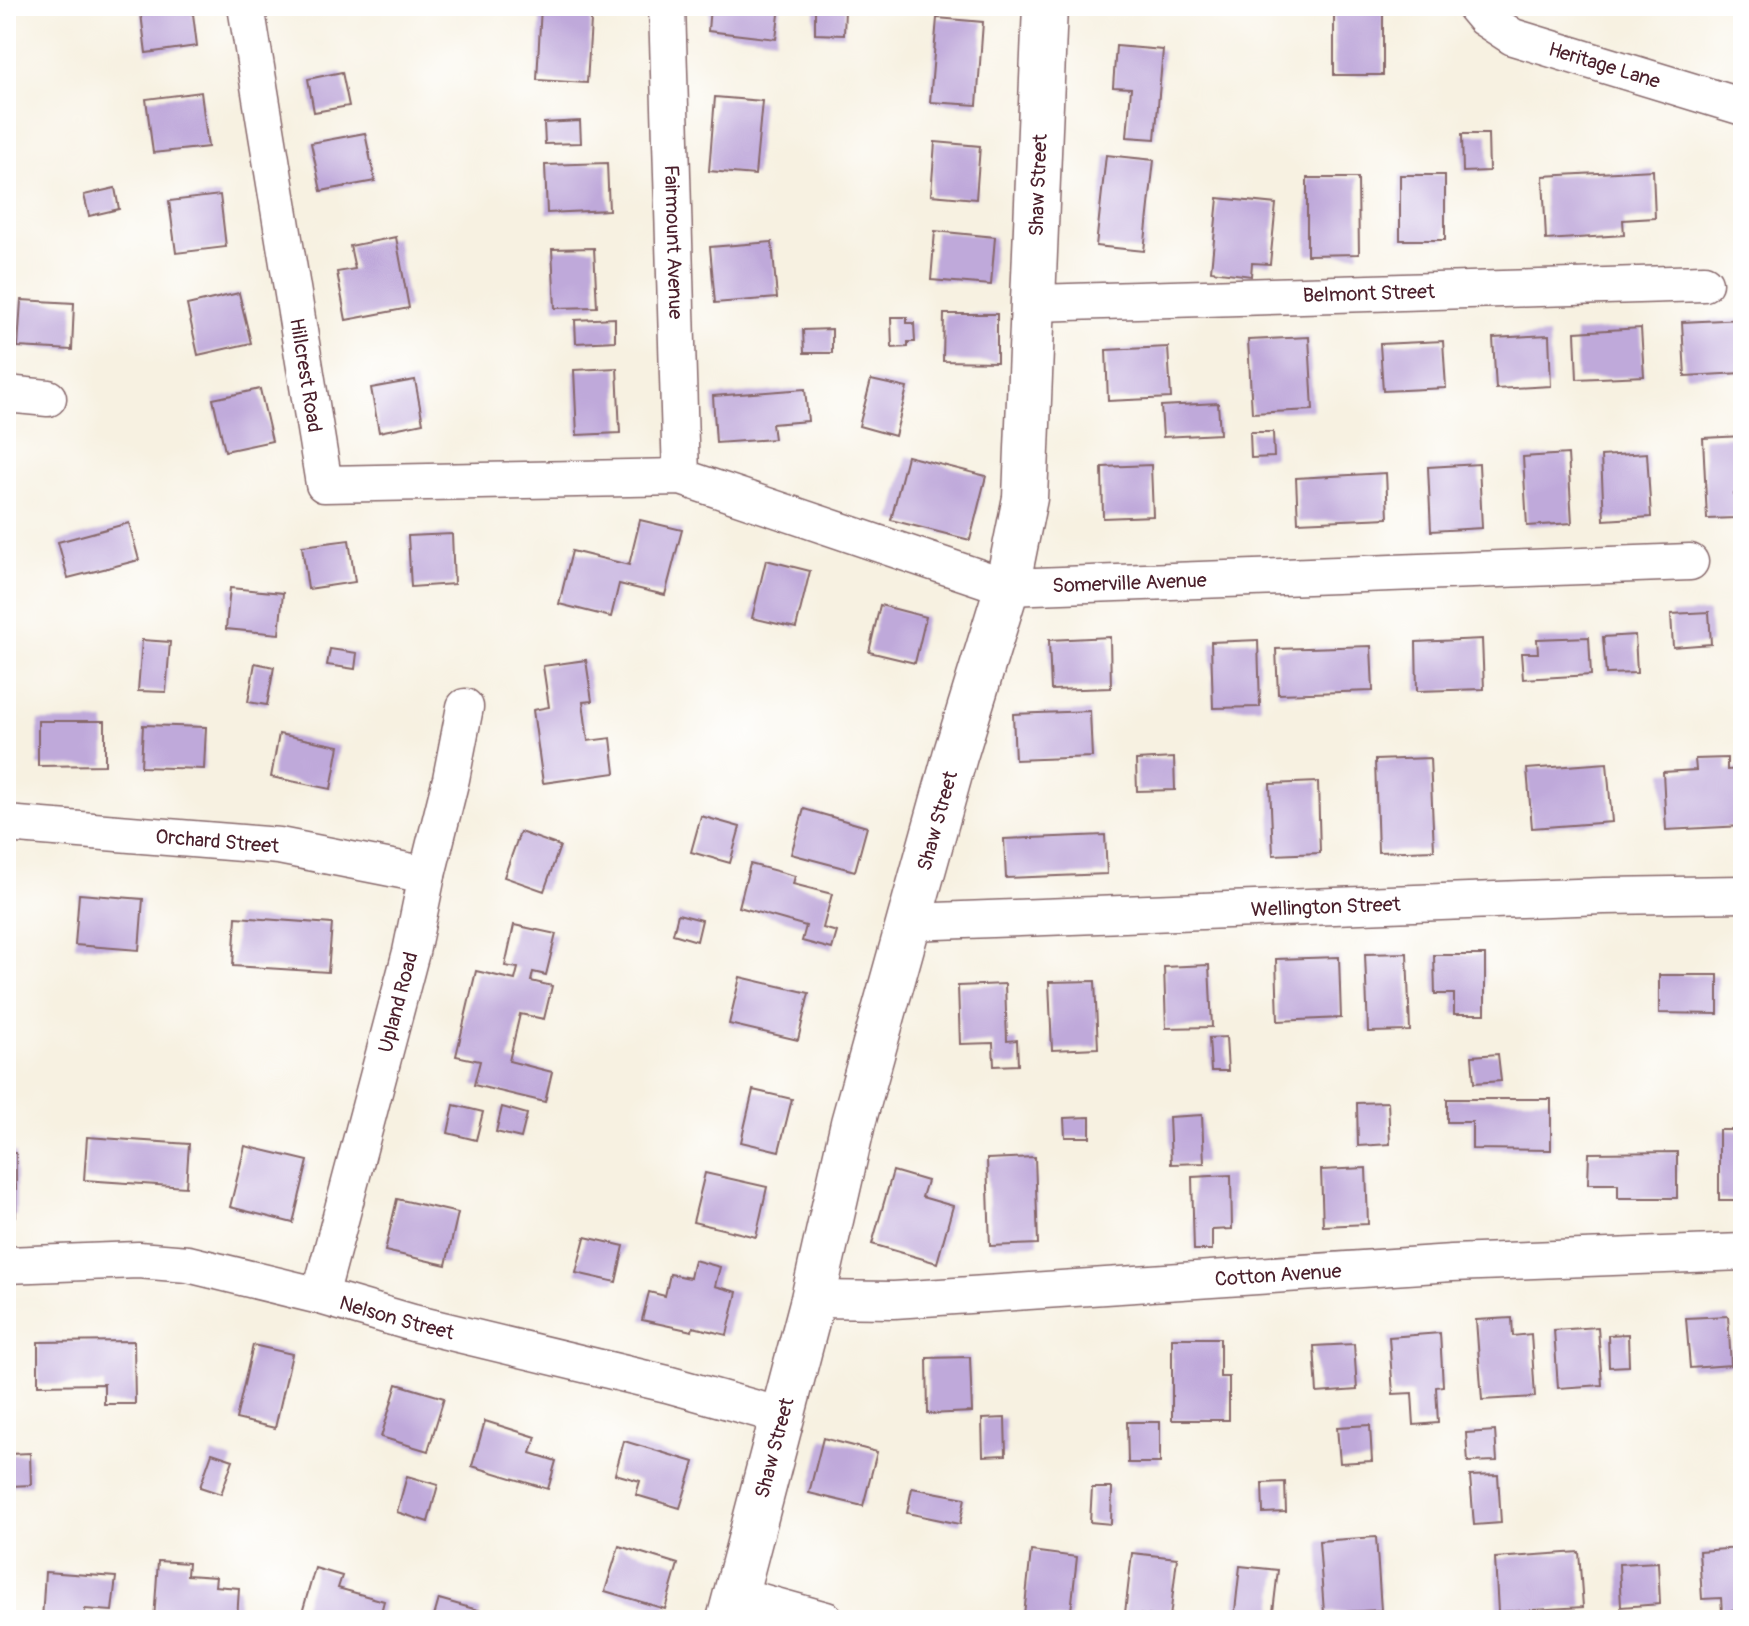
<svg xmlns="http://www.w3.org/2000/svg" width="1749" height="1626" font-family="Pangolin,sans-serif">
	<rect width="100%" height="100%" fill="#fff"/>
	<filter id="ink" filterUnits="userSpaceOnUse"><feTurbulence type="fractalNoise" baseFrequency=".0125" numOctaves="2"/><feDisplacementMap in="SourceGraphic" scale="16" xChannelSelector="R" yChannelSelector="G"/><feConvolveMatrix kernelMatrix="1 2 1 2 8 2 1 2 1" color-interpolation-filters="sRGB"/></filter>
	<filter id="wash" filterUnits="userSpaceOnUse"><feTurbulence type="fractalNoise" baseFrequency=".006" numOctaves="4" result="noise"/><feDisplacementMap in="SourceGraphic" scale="32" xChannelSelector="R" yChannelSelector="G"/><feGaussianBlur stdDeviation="1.8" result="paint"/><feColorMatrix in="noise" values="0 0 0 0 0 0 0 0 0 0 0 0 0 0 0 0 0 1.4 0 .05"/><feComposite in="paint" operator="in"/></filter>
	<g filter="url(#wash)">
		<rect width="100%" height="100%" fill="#f7f1e1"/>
		<g id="blocks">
			<path fill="#bfa9da" d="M140,6H192L197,46L146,53Z
				M541,6H592L587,83L537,80Z
				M710,6H780L776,39L708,31Z
				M1130,6H1167V11L1130,8Z
				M1334,6H1383V75H1334Z
				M815,9H845L844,35L815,34Z
				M937,18L983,22L977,105L930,102Z
				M1116,46L1163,50L1155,139L1127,137L1131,88L1113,87Z
				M342,72L349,106L314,112L308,79Z
				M201,92L208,147L153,153L146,99Z
				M715,97L762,101L755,175L709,171Z
				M580,121L581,143L545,144L544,123Z
				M365,133L375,181L321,191L311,143Z
				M1462,134H1488L1489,171L1463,172Z
				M935,142L980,146L976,199L931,195Z
				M1106,155L1154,160L1144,251L1096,246Z
				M607,163L609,210L547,213L545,165Z
				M1653,170L1655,218L1623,220L1624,235L1546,240L1543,176Z
				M1400,175H1445V240H1400Z
				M1307,178H1358L1359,254L1307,255Z
				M115,188L119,209L89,216L84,195Z
				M220,195L226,247L176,253L169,201Z
				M1218,198L1276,204L1270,264L1252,263L1251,276L1211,271Z
				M935,231L995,237L991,285L931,280Z
				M396,237L409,308L346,320L337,272L355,269L350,246Z
				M772,242L777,298L715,303L710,247Z
				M594,248L597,307L555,308L552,249Z
				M239,293L251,343L198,355L187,305Z
				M21,300L74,303L72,350L18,347Z
				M944,314H997V362L943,361Z
				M891,317H907V323H914L915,342H908V347L892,348Z
				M615,318V341L576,343L575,320Z
				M1743,319V373L1685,376L1682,322Z
				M1641,328L1644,376L1577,379L1575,332Z
				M832,329V353H804L803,330Z
				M1549,335L1551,386L1496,389L1493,338Z
				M1309,337L1313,410L1252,413L1248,340Z
				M1443,341L1446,388L1383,391L1380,344Z
				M1168,347L1171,398L1108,401L1106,350Z
				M617,368L620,433L577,435L574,370Z
				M415,380L423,423L379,432L371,388Z
				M871,380L907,388L895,436L859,426Z
				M260,389L272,441L225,451L213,399Z
				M805,389L808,421L772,424L774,439L716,443L713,396Z
				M1218,403L1220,434L1163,437L1161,406Z
				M1250,432H1273L1274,457L1251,458Z
				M1743,436V493L1734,494L1735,518L1707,519L1703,438Z
				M1647,453L1651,517L1604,520L1601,456Z
				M1568,454L1572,523L1527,526L1523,457Z
				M907,456L986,476L970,540L891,520Z
				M1479,464L1482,528L1431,531L1428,467Z
				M1151,465L1153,516L1103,518L1102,467Z
				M1386,473L1388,518L1298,522L1296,478Z
				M640,520L682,530L665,595L619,584L611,617L559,604L572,551L629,565Z
				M129,523L139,560L68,578L58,542Z
				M452,534L454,584L411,587L408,536Z
				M349,540L355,582L308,589L302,546Z
				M766,560L810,571L796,628L752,618Z
				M230,588L283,593L279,634L226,629Z
				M880,605L926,617L915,663L869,652Z
				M1709,612L1711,644L1673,647L1671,614Z
				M1635,635L1637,673L1606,674L1603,637Z
				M1110,637L1111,688L1051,690L1049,640Z
				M1589,637L1591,675L1523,679L1521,653H1538L1537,639Z
				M1482,639L1484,689L1417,691L1416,642Z
				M142,640L170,642L166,692L138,691Z
				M1258,640L1260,707L1213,708L1211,642Z
				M1371,646L1373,691L1278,694L1276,649Z
				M330,649L357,653L355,669L327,665Z
				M586,660L592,701L583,702L588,741L611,738L615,773L543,783L533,710L549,707L543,666Z
				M255,663L274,667L267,705L248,702Z
				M1090,711L1092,757L1015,760L1013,714Z
				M38,721H105V765L38,766Z
				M143,725L206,727L204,769L141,767Z
				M279,734L339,746L331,789L271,777Z
				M1174,758L1175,790L1137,791L1136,760Z
				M1430,758L1434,850L1378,852L1375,760Z
				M1727,758V770L1743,769V826L1666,830L1663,772L1696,770L1695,759Z
				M1607,763L1612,822L1532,828L1527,769Z
				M1318,782L1320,853L1273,855L1270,784Z
				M804,809L867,827L855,871L791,854Z
				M701,816L740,827L730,863L691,852Z
				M520,832L560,846L544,891L504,877Z
				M1105,835L1107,874L1006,878L1004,839Z
				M750,864L795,876L793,884L832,894L823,928L837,932L832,949L802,941L806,926L739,907Z
				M79,894L143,899L139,950L75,945Z
				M678,914L702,920L697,941L673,934Z
				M236,917L332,924L328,972L233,966Z
				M514,925L556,934L546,975L533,972L531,981L552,986L544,1019L520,1014L509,1061L552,1072L545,1102L474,1085L480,1061L456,1056L476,971L515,980L518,968L505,966Z
				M1407,953L1410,1031L1368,1032L1365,954Z
				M1434,955H1485V1014H1454V994H1435Z
				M1339,957L1341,1018L1278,1021L1276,959Z
				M1209,965L1212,1027L1166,1028L1164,967Z
				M1659,975H1718V1014L1659,1013Z
				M740,977L809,993L798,1040L729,1024Z
				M1095,981L1098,1048L1052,1050L1049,982Z
				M1005,984L1007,1041L1017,1040L1018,1065L994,1066L993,1043L960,1044L958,986Z
				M1226,1037L1228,1071H1211L1209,1038Z
				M1498,1054L1501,1081L1474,1083L1472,1056Z
				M753,1090L792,1099L779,1151L741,1142Z
				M1447,1099H1551V1150L1472,1149V1122H1447Z
				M1388,1102L1390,1144L1358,1146L1357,1103Z
				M454,1105L483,1112L476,1140L448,1133Z
				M502,1107L527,1114L521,1138L496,1132Z
				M1202,1115L1204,1163L1171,1164L1169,1117Z
				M1090,1117V1137H1065L1064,1118Z
				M1719,1130H1743V1200H1719Z
				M87,1137L189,1144L186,1187L84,1180Z
				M245,1146L308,1161L293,1223L230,1207Z
				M1677,1152V1198H1618V1184H1588L1589,1153Z
				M6,1153H16V1216H6Z
				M1035,1157L1038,1244L990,1246L987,1159Z
				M1366,1168L1368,1224L1323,1226L1321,1170Z
				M893,1171L927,1181L922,1197L953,1206L937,1263L872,1244Z
				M705,1173L767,1187L756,1237L693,1222Z
				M1231,1175L1232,1229L1212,1230V1250H1194L1192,1177Z
				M397,1199L458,1213L446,1265L385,1251Z
				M585,1237L624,1246L616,1282L576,1273Z
				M694,1260L720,1267L715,1286L737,1292L727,1335L693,1327L692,1331L642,1320L649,1292L665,1296L670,1274L690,1278Z
				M1728,1316L1731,1365L1690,1368L1686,1318Z
				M1512,1318L1513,1336L1531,1334L1535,1397L1482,1400L1476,1320Z
				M1598,1327L1602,1385L1558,1388L1554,1330Z
				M1440,1333L1443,1386L1436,1387L1438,1423L1414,1425L1412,1393L1393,1394L1389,1337Z
				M1628,1334L1629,1366L1609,1367L1608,1335Z
				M1172,1338H1220V1377H1229V1420H1172Z
				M134,1341L135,1404H104V1384L38,1385V1342Z
				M1354,1344L1357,1390L1317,1393L1314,1346Z
				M253,1345L292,1354L275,1428L236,1419Z
				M970,1357L972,1412L928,1414L927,1358Z
				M397,1384L444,1398L428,1451L381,1437Z
				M1005,1418L1006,1455L983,1456L982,1419Z
				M485,1421L536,1437L531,1453L556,1461L548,1489L472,1466Z
				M1127,1422H1160V1463H1128Z
				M1370,1425L1372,1461L1340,1463L1337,1427Z
				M1495,1431L1497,1461L1468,1462L1466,1433Z
				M823,1438L877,1452L863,1506L809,1493Z
				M624,1441L694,1462L680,1508L636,1495L640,1481L615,1474Z
				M30,1453L31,1485L10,1486L9,1454Z
				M212,1453L233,1460L221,1494L200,1487Z
				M1498,1475L1501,1523L1474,1525L1470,1476Z
				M407,1476L438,1485L428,1522L397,1512Z
				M1285,1482L1286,1512L1263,1513L1262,1483Z
				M912,1488L965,1498L960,1524L907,1513Z
				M1092,1488H1112L1111,1524L1090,1522Z
				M1376,1537L1381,1610L1324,1613L1319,1541Z
				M619,1546L678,1564L665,1609L605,1591Z
				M1740,1548L1743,1610L1722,1612L1721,1598L1702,1599L1699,1551Z
				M1031,1551L1077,1557L1070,1620L1024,1615Z
				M1579,1552L1583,1607L1498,1612L1495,1558Z
				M1132,1553L1177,1558L1170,1618L1125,1613Z
				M158,1561L188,1563L187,1575L216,1577L215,1586L239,1588L237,1620H154Z
				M1658,1562L1660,1604L1621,1607L1619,1564Z
				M1240,1566L1278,1570L1272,1620H1234Z
				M315,1568L342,1576L338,1588L384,1601L379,1620H359L343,1616L342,1620H300Z
				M45,1572L116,1577L112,1611L85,1609L84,1620H42Z
				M439,1599L481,1611L478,1620H433Z"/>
		</g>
	</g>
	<g filter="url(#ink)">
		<use href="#blocks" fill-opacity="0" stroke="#87686b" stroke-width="2"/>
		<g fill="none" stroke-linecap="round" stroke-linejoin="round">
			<g stroke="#87686b" stroke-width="39">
				<g id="street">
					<path id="s1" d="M246,6L324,484L681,477L1007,587L1690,562"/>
					<path id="s2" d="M667,6L681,477"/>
					<path id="s3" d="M1474,6L1484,18L1513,37L1743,107"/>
					<path id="s4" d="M1035,303L1704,283"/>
					<path d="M6,394L48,398"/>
					<path id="s5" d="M6,824L279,846L427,875"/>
					<path id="s6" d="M910,922L1604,896L1743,894"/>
					<path id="s7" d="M6,1265L138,1260L188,1264L320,1296L413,1323L667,1384L782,1416"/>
					<path id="s8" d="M320,1296L411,952L427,875L451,779L465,707"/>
					<path id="s9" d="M813,1299L894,1300L1452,1263L1743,1252"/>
					<path d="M736,1595L826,1620"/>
				</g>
			</g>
			<g stroke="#87686b" stroke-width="47">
				<g id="secondary">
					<path id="s10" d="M729,1620L813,1299L853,1123L955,756L1007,587L1025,498L1045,6"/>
				</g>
			</g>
			<use href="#street" stroke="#fff" stroke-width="36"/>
			<use href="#secondary" stroke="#fff" stroke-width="44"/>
		</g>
	</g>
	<g text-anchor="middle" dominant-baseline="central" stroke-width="8" stroke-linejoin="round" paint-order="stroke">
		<g font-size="20" fill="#4a1f2b" stroke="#fff">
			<text stroke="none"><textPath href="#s3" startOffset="146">Heritage Lane</textPath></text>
			<text stroke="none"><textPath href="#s10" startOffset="1474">Shaw Street</textPath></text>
			<text stroke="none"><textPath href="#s2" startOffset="236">Fairmount Avenue</textPath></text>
			<text stroke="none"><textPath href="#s4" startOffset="334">Belmont Street</textPath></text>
			<text stroke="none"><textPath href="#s1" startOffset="374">Hillcrest Road</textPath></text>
			<text stroke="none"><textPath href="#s1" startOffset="1308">Somerville Avenue</textPath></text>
			<text stroke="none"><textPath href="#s10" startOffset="826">Shaw Street</textPath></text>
			<text stroke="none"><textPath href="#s5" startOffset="212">Orchard Street</textPath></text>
			<text stroke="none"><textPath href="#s6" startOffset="416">Wellington Street</textPath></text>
			<text stroke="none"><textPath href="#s8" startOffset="304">Upland Road</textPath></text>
			<text stroke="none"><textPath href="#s9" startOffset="466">Cotton Avenue</textPath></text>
			<text stroke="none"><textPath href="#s7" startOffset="398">Nelson Street</textPath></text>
			<text stroke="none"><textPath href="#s10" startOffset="178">Shaw Street</textPath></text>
		</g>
	</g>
	<rect width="1749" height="1626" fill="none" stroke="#fff" stroke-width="32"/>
</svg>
